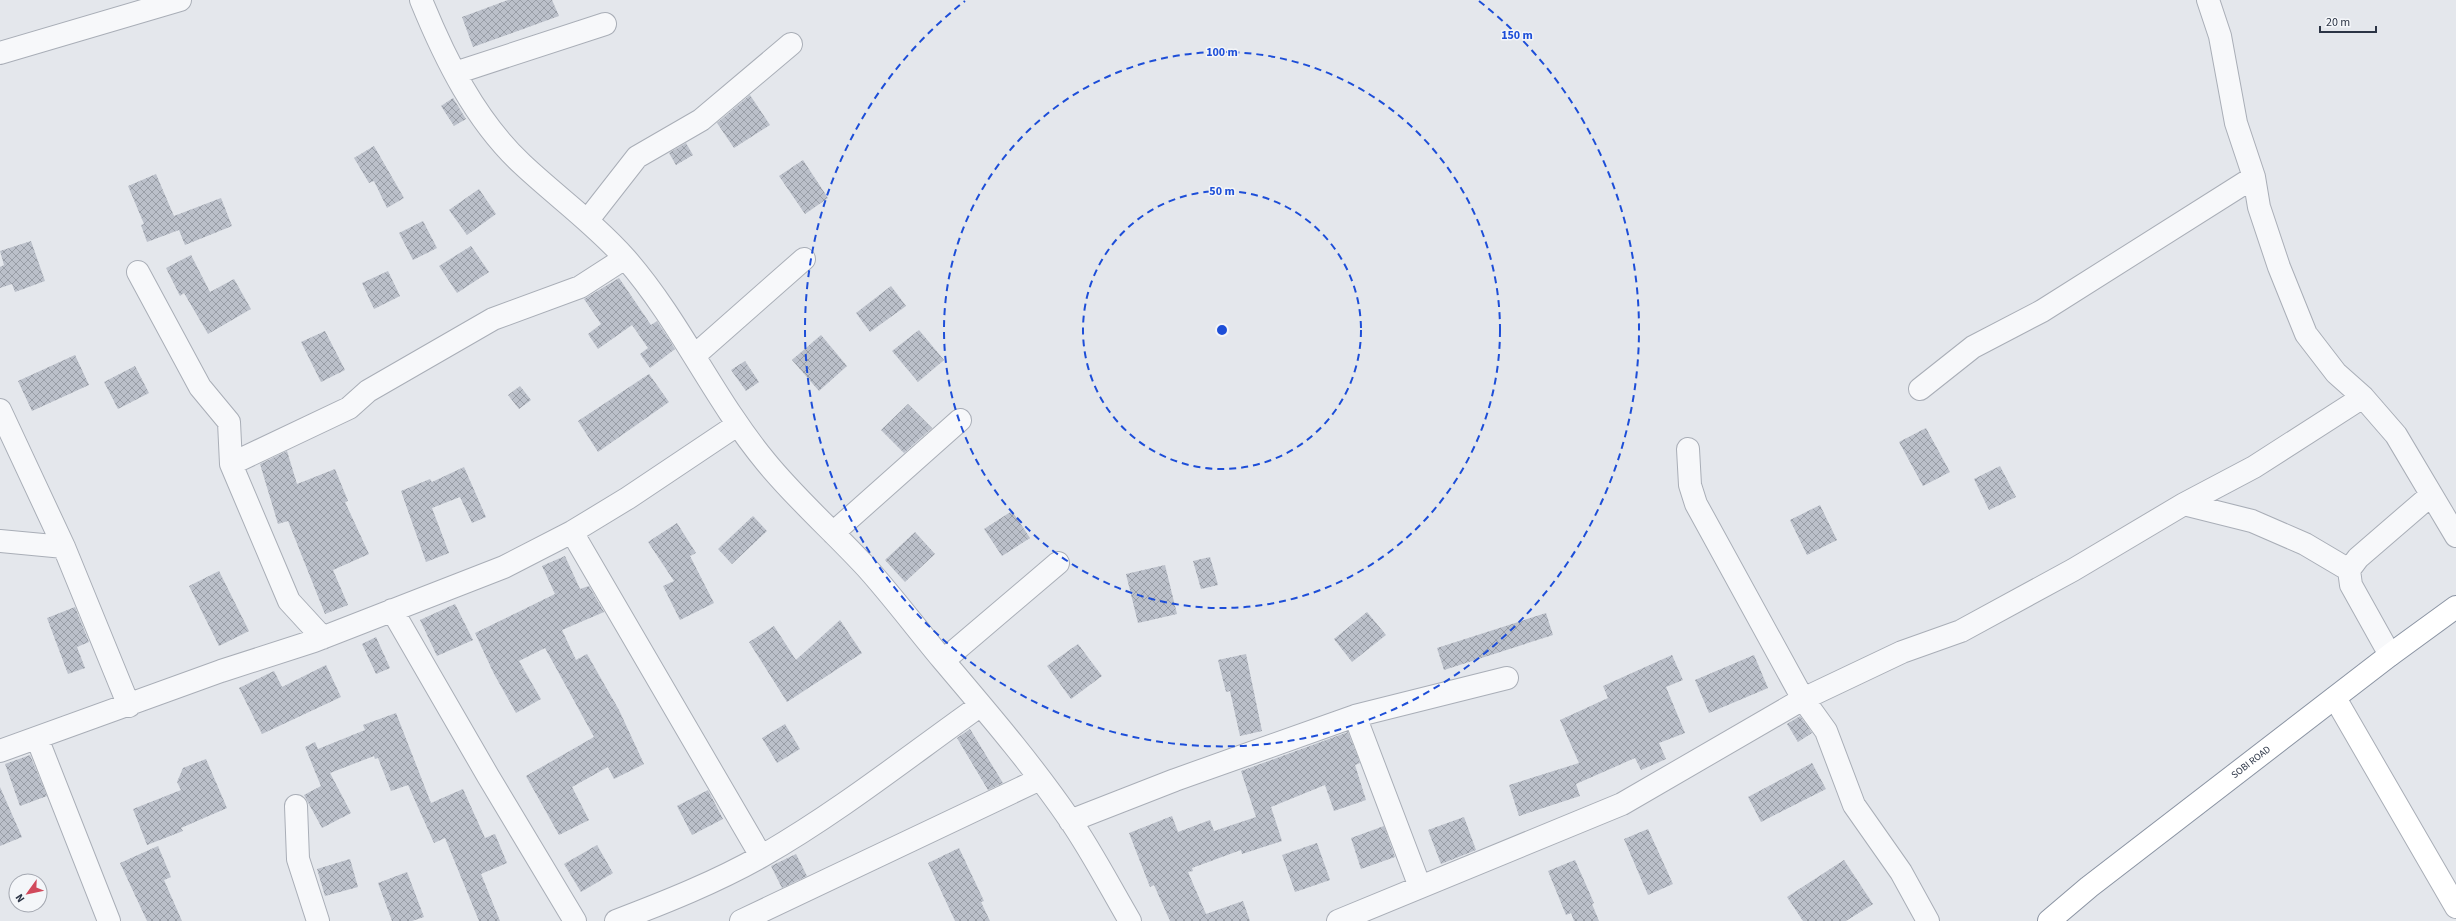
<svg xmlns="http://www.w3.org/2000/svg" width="2456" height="921" font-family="'Source Sans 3',sans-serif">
	<defs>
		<pattern id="building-cross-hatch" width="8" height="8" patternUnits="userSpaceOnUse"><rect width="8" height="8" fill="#bbc0ca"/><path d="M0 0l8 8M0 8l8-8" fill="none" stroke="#989da6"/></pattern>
	</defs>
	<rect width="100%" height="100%" fill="#e4e7ec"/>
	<path fill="url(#building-cross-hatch)" d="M508,0H552L559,16L473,47L462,17Z
		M750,95L770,125L734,148L717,123Z
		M453,98L466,119L454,126L441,106Z
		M686,143L693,155L676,165L669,153Z
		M374,146L404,198L387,208L374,181L369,183L354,158Z
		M803,160L828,198L805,214L779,176Z
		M156,174L174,216L221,198L232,226L185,245L179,230L147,242L141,225L144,224L128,186Z
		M479,189L496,214L467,235L449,210Z
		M423,221L437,248L413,260L399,233Z
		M31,241L45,281L15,292L12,284L0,288V267L4,265L0,251Z
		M471,246L489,272L457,293L439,266Z
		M191,255L210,292L234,279L251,309L208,334L184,293L180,296L166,268Z
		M388,271L400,296L374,309L362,283Z
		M619,278L651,325L657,321L675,349L650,368L640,354L648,348L632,325L598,349L588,334L601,324L584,299Z
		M891,286L906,306L870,332L856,313Z
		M919,330L944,360L918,382L892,351Z
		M325,331L345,370L321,382L301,342Z
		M821,335L847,366L819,391L792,360Z
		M75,355L89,385L32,411L18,381Z
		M745,361L759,382L746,391L731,370Z
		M135,366L149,393L118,409L104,382Z
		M649,374L669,402L598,452L578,421Z
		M520,386L531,400L519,409L508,395Z
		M908,404L932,428L904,453L881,430Z
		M1926,428L1950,472L1923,486L1899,442Z
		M287,451L297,484L335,469L348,501L345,502L369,554L333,570L348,605L325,614L288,521L278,524L260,464Z
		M2000,466L2016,497L1989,510L1974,479Z
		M464,467L486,517L472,523L460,497L432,508L449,553L426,562L401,491L430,479L432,482Z
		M1820,505L1837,540L1807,555L1790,520Z
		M1012,511L1030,538L1002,556L984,529Z
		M753,516L767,531L732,564L718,549Z
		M677,523L696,553L690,556L714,603L680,620L663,586L674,581L648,542Z
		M915,532L935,554L905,582L885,560Z
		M565,556L580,589L589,586L604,612L562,630L576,660L587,654L619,710L644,764L614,779L608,767L572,787L589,820L559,835L526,776L594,737L545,648L519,661L541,699L516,713L494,674L475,633L555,594L542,566Z
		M1210,557L1218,585L1201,589L1193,561Z
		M1165,565L1177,614L1138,623L1126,574Z
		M219,571L249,631L219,646L189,586Z
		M455,604L473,640L437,656L420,620Z
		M75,607L89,642L77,647L85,668L68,674L47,618Z
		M1367,612L1386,635L1352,662L1334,639Z
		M1546,613L1553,635L1444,670L1437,648Z
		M840,620L862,653L787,702L749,642L774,626L796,660Z
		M376,637L390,668L376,674L362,644Z
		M1078,644L1102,676L1071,699L1047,666Z
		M1246,654L1262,731L1240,736L1230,691L1226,692L1218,660Z
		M1672,655L1683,680L1666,687L1685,733L1659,743L1666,759L1641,770L1635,758L1576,784L1580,796L1519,816L1509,785L1579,763L1560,720L1608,698L1603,686Z
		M1754,655L1768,688L1709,713L1695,680Z
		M326,665L341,697L262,734L239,688L274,671L282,687Z
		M396,713L431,803L463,789L485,838L495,834L507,863L481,874L500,921H479L445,838L434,843L408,785L391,791L378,758L375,759L374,756L330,773L351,813L322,828L304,795L321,786L305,747L315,742L318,749L365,730L363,725Z
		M1800,716L1812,733L1798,742L1787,724Z
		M785,724L800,749L777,763L762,738Z
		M970,729L1003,783L988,790L957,738Z
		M1348,732L1360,763L1355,765L1366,800L1334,811L1325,785L1271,807L1282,841L1242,854L1241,850L1192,868L1193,871L1188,872L1206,914L1243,901L1250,921H1170L1154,885L1150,887L1129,833L1172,816L1178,832L1210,820L1214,831L1256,817L1241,771Z
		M30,755L47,796L20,806L5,764Z
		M206,759L227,808L181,828L183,831L147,845L133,809L181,790L177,782L183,768Z
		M1812,763L1826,789L1761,822L1748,797Z
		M0,787L22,837L0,846Z
		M708,790L723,819L692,835L677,806Z
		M1464,817L1476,850L1441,864L1428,830Z
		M1384,826L1395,857L1361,869L1351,838Z
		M1648,829L1673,884L1648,895L1624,839Z
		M1317,843L1330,880L1295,892L1282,855Z
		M597,845L613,873L581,892L564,864Z
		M158,846L171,877L164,880L182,921H147L120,863Z
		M959,848L984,901L981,902L990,921H955L928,863Z
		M796,854L807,876L782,888L771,866Z
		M350,859L358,887L325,896L317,869Z
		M1575,860L1594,903L1592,904L1599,921H1574L1571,913L1566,915L1548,871Z
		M1844,860L1873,904L1846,921H1803L1787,897Z
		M407,872L424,917L412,921H392L378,883Z"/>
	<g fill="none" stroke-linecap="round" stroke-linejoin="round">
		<g stroke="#a9aeb7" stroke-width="24">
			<path id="street" d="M421,0C445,59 475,120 522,164C556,196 595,224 626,259C680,321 713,398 766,462C797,500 834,532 867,568C893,597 917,629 942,659C986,711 1031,763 1070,820C1092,852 1110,887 1130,921
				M2208,0L2220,36L2236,123L2254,177
				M0,53L180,0
				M455,73L605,24
				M587,221L637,157L701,120L791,44
				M138,272L200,387L229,422L231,464L289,601L323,638
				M694,356L804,259
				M1920,389L1973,347L2042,311L2254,177L2259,207L2279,267L2306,334L2336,373L2363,397L2396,435L2456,536
				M0,410L64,547L129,706
				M1688,449L1690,485L1696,504L1803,699L1826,731L1854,805L1901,872L1928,921
				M231,464L349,408L368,391L493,319L580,287L625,258
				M2184,504L2252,521L2305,544L2349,570
				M572,532L761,856
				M833,533L960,420
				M0,541L64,547
				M392,610L488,776L575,921
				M2390,655L2351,585L2349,570L2358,558L2431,495
				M944,660L1058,563
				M1355,716L1420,887
				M37,738L109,921
				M0,751L221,671L314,641L504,567L572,532L628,498L737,425
				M296,806L298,859L318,921
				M1070,821L1175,780L1355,716L1507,678
				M616,921C666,902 716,882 762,856C839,812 909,756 981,705
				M741,921L1040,779
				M1338,921L1622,804L1803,699L1902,652L1961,631L2073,570L2184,504L2254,467L2363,397"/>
		</g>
		<g stroke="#a9aeb7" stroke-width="24">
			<path id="secondary" d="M2335,698L2456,907"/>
		</g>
		<g stroke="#8b94a3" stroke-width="24">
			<g id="highway">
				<path id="s1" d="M2049,921L2089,887L2390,655L2456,607"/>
			</g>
		</g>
		<use href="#street" stroke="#f7f8fa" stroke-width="22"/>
		<use href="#secondary" stroke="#fff" stroke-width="22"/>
		<use href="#highway" stroke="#fff" stroke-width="22"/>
	</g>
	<g fill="none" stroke="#1d4ed8" stroke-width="2" stroke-dasharray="7 5">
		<circle cx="1222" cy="330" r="139"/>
		<circle cx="1222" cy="330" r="278"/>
		<path d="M1479 1A417 417 0 1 1 965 1"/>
	</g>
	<g text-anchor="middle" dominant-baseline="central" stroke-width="3" stroke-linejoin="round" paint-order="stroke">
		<g font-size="10" fill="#2b3445" stroke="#f4f6f9">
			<text stroke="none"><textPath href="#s1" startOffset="257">SOBI ROAD</textPath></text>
		</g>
	</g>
	<circle cx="1222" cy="330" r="6" fill="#1d4ed8" stroke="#f4f6f9" stroke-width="2"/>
	<g font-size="12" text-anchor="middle" font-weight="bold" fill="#1d4ed8" stroke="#f4f6f9" stroke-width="3" stroke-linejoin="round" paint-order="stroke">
		<text x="1517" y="39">150 m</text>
		<text x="1222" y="56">100 m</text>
		<text x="1222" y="195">50 m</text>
	</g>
	<g transform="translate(28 893) rotate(237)"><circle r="19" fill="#f4f6f9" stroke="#a4a8b1"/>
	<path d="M0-3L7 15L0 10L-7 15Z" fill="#d1495b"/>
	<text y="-6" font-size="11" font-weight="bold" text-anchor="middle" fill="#2b3445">N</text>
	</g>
	<path d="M2320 26v6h56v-6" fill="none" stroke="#2b3445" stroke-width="2"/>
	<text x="2326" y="26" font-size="12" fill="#2b3445" stroke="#f4f6f9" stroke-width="3" paint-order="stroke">20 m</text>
</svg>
